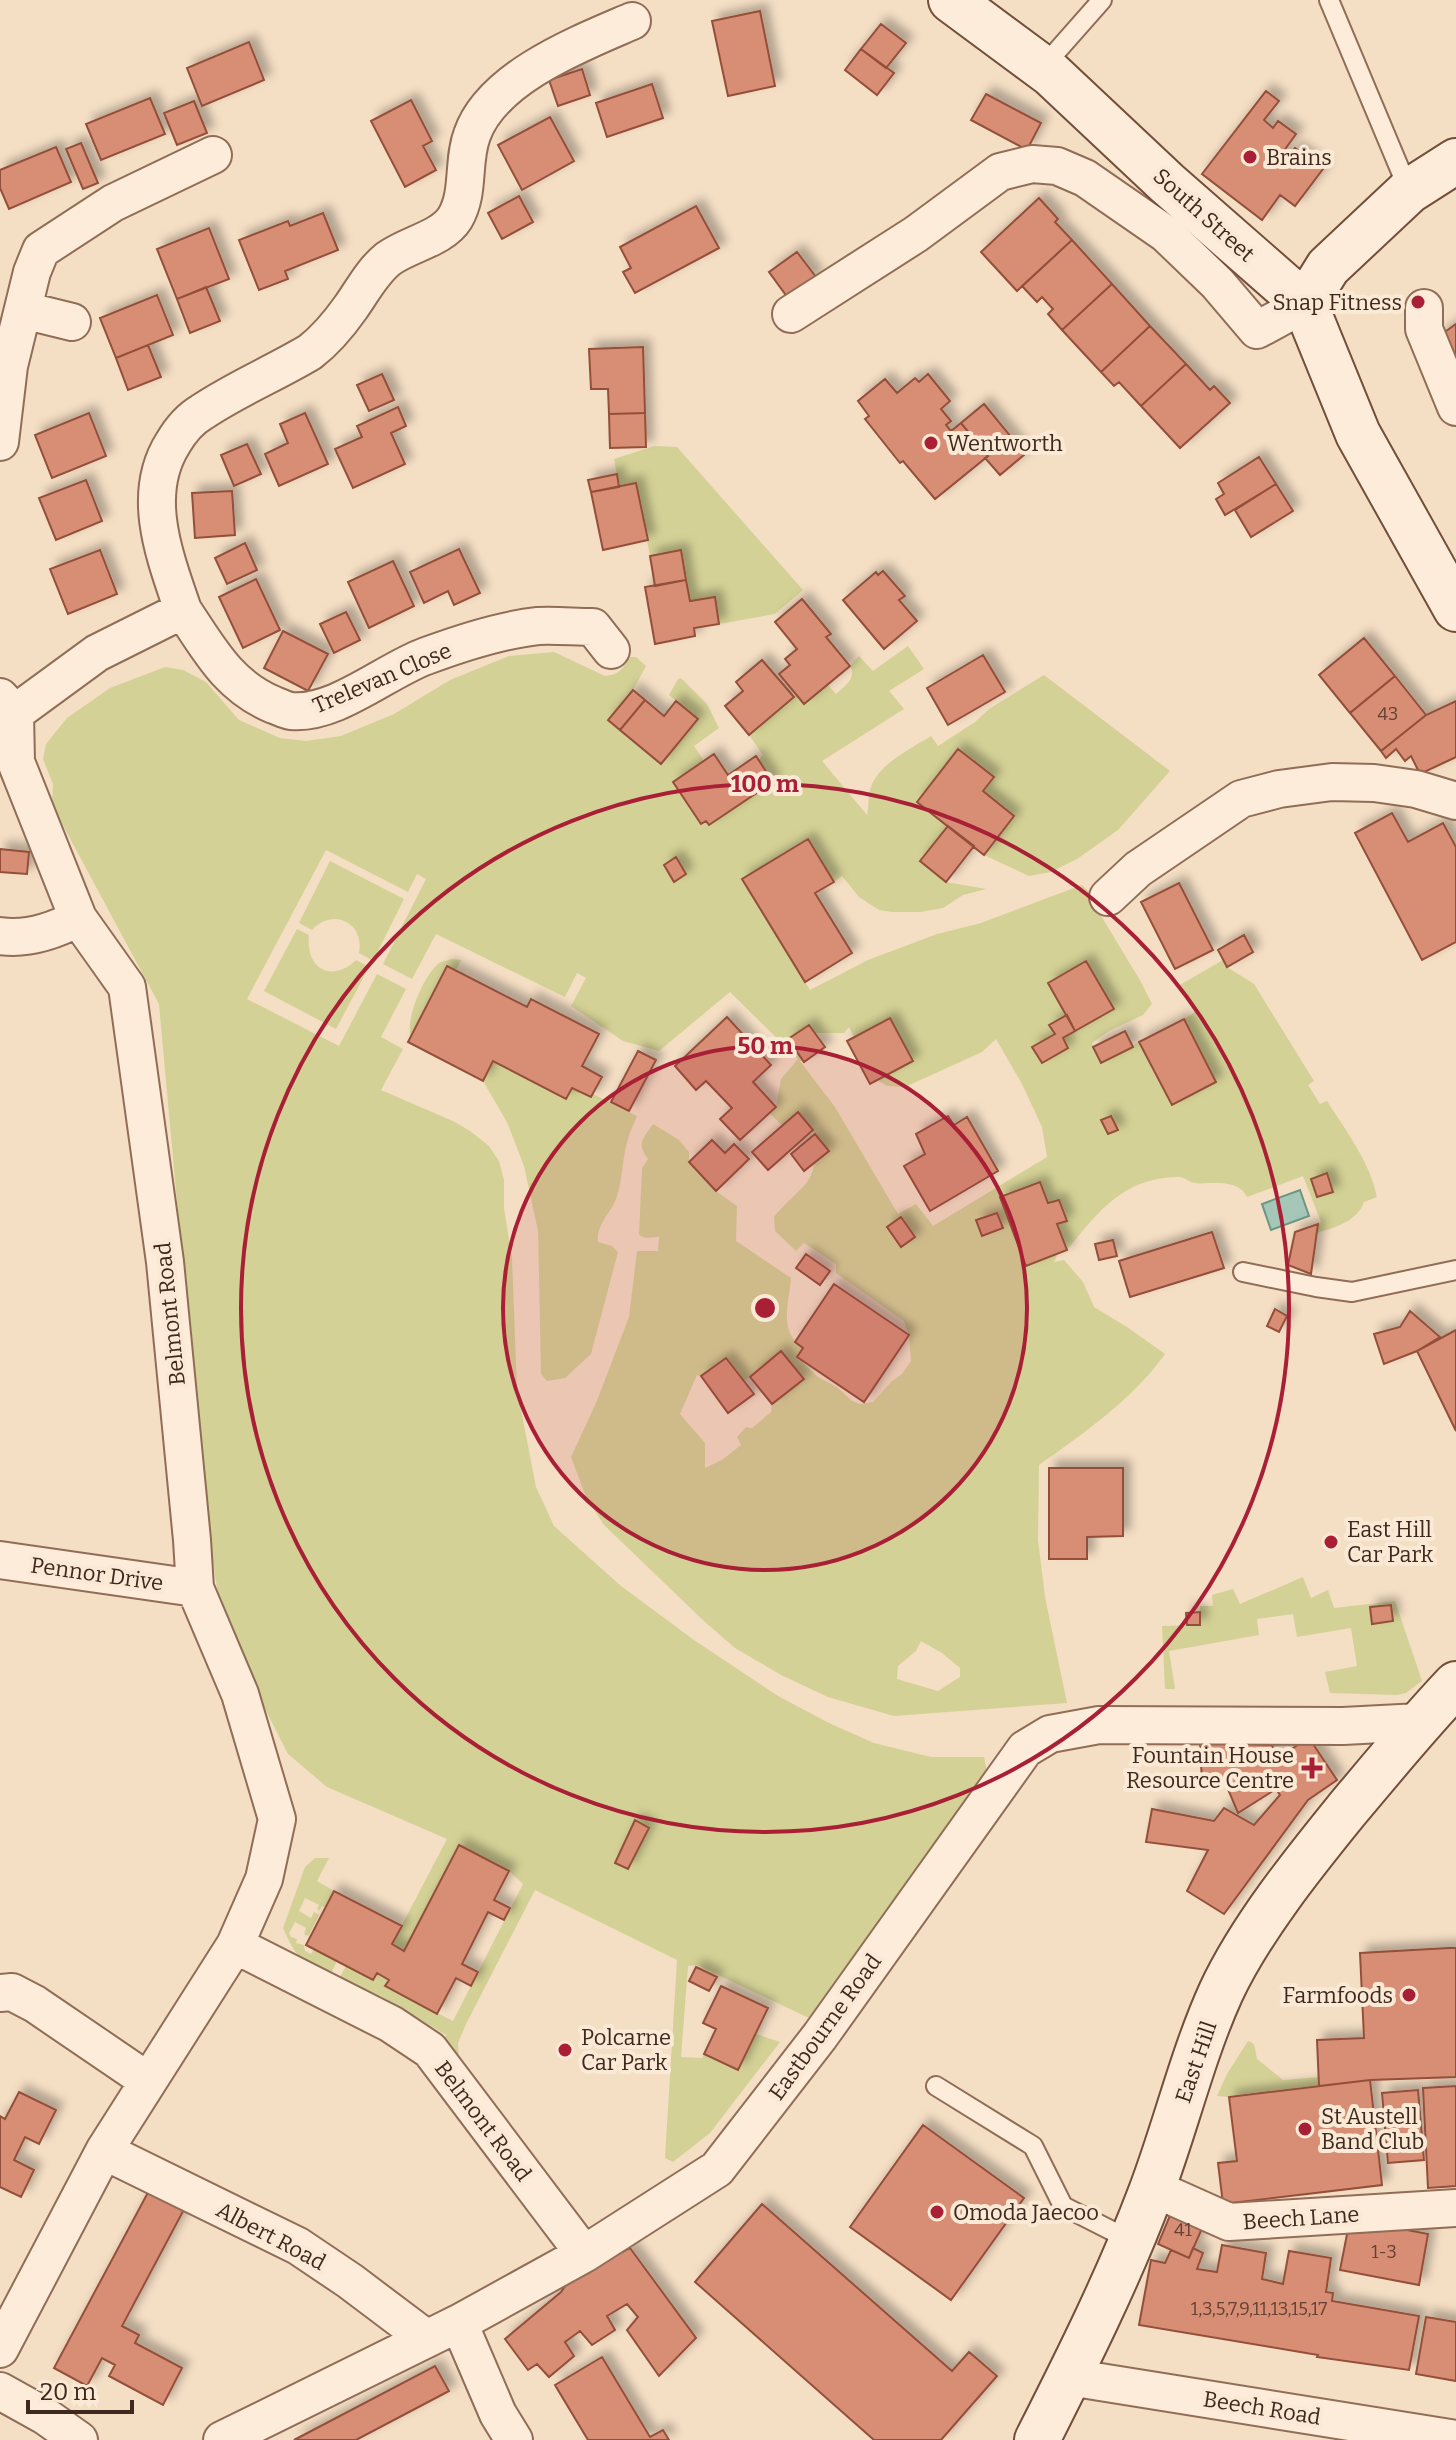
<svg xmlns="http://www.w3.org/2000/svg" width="1456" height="2440" font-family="Bitter,serif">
	<defs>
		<filter id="shadow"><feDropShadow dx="7" dy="-7" stdDeviation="4" flood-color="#0004"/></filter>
	</defs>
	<rect width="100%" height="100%" fill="#f4dec4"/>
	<path fill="#d4d196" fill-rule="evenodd" d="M654,446L677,447L803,590L775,614L719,624L715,597L690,601L681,551L650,556L636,484L619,487L614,459Z
		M908,646L924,669L889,691L904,709L822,761L867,815C869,807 868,798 870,790C877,764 911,749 931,736L938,746L975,722L989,709L1044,675L1170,771L1118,830L1077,859L1051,872L1029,876L984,855L1014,816L983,791L958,750L917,801L948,826L920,861L946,882L986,889L963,895L943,908L920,912H892L879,910L859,897L842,876L834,882L807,839L743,879L810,990L868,960L937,934L981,923L1082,885L1098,901L1103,919L1141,982L1152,1004L1143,1015L1109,1031L1092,1043L1101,1063L1139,1042L1172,1105L1216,1083L1184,1019L1195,1012L1178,986L1223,960L1227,967L1254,984L1314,1081L1308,1085L1320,1104L1327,1101C1346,1131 1370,1162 1377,1197L1364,1202C1358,1221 1334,1228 1316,1233L1318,1224L1321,1222L1303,1176L1247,1197C1240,1182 1222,1183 1208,1183C1204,1183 1200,1184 1195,1183C1188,1182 1186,1177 1178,1177C1123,1178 1099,1211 1067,1250L1057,1224L1066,1220L1059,1200L1048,1203L1000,1197L1026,1266L1058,1253L1054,1262L1064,1260L1083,1282L1094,1307L1127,1327L1165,1354C1133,1399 1084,1433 1039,1465L1038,1540L1045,1597L1067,1703L894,1716L828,1697L781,1675L735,1648L705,1622L604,1525L586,1497L571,1457L596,1403L629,1317L637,1251H658L659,1237L645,1238L639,1235L642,1168L648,1159C636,1143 643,1139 653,1124L679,1140L689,1152V1162L716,1191L737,1206L736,1241L791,1278C789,1304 778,1331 803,1348L797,1357L818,1377L837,1387L852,1401L860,1404L873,1402L891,1382L902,1374L911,1361L909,1335L904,1321L836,1273V1264L804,1243L796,1251L775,1231L774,1217C803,1182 816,1189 817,1137L798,1112L782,1125L769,1113L776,1107L781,1079L798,1059L730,992L659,1051L623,1041L571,1006L586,978L577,973L565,997L436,934L412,979L383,964L426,879L417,874L408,892L326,850L247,999L339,1046L377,974L406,989L381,1037L403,1049L381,1090L455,1122L470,1131L489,1146L499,1161L504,1180V1208L512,1258L517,1389L536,1487L554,1526L621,1586L694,1640L778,1696L831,1724L874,1743L931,1757H984L987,1772L809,2018L697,1965L688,1966L681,2057L702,2058L704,2054L738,2070L756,2034L780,2042L710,2133L673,2162L665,2158L677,1960L535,1890L466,2024L458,2043L459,2062L442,2044L446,2035L381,1996L339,1979L346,1966L373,1979L377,1973L389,1980L386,1987L453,2021L523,1884L509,1871L459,1846L404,1951L392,1944L447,1839L327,1787L288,1754L263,1705L218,1594L205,1510L159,1004L52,805L53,784L43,759L46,744L67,718L110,688L165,667L183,670L206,682L239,720L280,738L306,741L341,736L394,714L450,680L509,656L554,652L605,676C619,675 624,668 629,657H636L646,666L633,690L608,720L698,719L669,695L678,679L681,678L707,704L719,728L694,746L704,761L702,824L763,755L749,735L796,695L804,703L827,684L836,694C845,686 857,678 850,666L859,656L873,671ZM890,1018L913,1061L877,1080L887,1086L905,1087L982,1052L996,1039L1022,1084L1042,1127L1047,1157L933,1226L916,1204L898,1214L835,1107L800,1061H804L788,1039L809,1025L815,1033H844L849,1027L854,1038ZM726,1358L744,1381L750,1377L803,1379L772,1404L771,1412L752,1428L746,1427L737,1437L741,1445L722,1460L705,1468V1443L680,1414L697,1375L701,1376ZM921,1641L942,1653L960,1668V1677L938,1691L897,1679L898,1666L916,1651ZM635,1821L649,1828L627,1869L615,1862Z
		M330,861L404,899L373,961L359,953C365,923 333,907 312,930L299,923Z
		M297,929L309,935C305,968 331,984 356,960L369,967L336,1029L264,991Z
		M451,959L461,960L456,970L447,966L411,1036C405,1019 424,975 439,963C441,962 449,960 451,959Z
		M493,1061L566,1099L572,1088L590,1097L593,1094L637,1116C634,1124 630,1131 628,1139C622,1158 623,1178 617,1196C612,1213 596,1223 598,1242L612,1246L618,1252L591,1354L565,1378L547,1381L541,1374L538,1231L524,1166L507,1122L483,1081Z
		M1303,1577L1311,1598L1328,1590L1334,1608L1395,1601L1422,1681L1406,1693L1397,1695L1330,1693L1325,1672L1357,1666L1351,1628L1297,1637L1293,1614L1257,1619L1259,1635L1169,1651L1175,1689H1165L1162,1626L1200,1625V1606H1213L1212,1595L1233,1589L1240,1604Z
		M315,1858H329L317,1881L334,1891L325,1907L322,1906L319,1911L317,1909L319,1905L305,1898L299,1911L311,1918L314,1912L319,1915L308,1936L304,1934L306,1928L295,1922L289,1933L291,1937L297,1939L296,1943L304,1945L305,1951L311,1954L314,1949L337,1961L330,1975C299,1960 297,1959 283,1928L305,1867Z
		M1248,2041L1254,2044L1257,2059L1283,2080L1319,2077V2086L1229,2097L1217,2096L1227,2074Z"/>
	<path fill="#a6c6b8" stroke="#6b9685" stroke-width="2" d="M1300,1190L1309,1216L1271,1230L1262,1204Z"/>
	<path fill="#d78e75" stroke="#944f3a" stroke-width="2" filter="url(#shadow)" d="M760,11L775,86L728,96L712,21Z
		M881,24L906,43L886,68L861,49Z
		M249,42L264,80L202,106L187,68Z
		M861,49L894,73L877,95L845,70Z
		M582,69L590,95L558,106L549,80Z
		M652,84L663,118L607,137L596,103Z
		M1266,91L1279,101L1264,120L1273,128L1278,121L1296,134L1281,155L1287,159L1295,148L1323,169L1295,206L1280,195L1262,220L1202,174Z
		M986,94L1041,123L1027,150L971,120Z
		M150,98L165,134L101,160L86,124Z
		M411,100L432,141L423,146L436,170L405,187L371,121Z
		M194,101L207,133L177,145L164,113Z
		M550,117L574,161L522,190L498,145Z
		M81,143L98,183L83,189L66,149Z
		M56,147L71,182L9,209L0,188V170Z
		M519,196L533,222L502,239L488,213Z
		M1039,198L1058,219L1055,222L1072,240L1017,291L981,252Z
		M696,206L719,248L635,293L623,272L631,268L620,247Z
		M323,213L338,250L285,271L288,279L259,290L239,240L288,221L290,226Z
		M209,228L229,279L177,299L157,249Z
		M1072,240L1112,284L1062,330L1048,314L1053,309L1042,297L1037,302L1022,286Z
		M797,252L816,277L788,298L769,272Z
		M1112,284L1150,326L1101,372L1062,330Z
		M206,287L220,321L190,333L177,299Z
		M157,295L173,335L116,358L100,318Z
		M1456,324V374L1439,336Z
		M1150,326L1186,364L1141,406L1119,382L1114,386L1101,372Z
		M148,345L161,377L128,390L116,358Z
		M643,347L645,413L609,414L608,389H591L589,349Z
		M1186,364L1210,390L1214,386L1230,403L1180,448L1141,406Z
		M382,374L394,400L369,411L357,385Z
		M928,374L950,401L941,409L951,421L946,425L951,431L961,423L988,456L935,499L903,461L900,463L865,419L869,416L858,401L885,379L897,393L915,378L919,382Z
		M984,404L1025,454L1000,475L985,458L988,456L961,423Z
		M398,407L406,426L391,433L405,464L353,488L335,449L362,437L357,426Z
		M89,413L106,456L52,478L35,435Z
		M305,413L328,464L279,486L265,454L288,443L280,424Z
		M645,413L646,447L610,448L609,414Z
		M247,444L261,474L234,486L221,455Z
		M1259,457L1276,484L1225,515L1216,499L1224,494L1218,483Z
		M617,474L619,487L591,492L588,480Z
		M86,480L102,521L56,540L39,498Z
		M636,483L648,540L603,550L591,492Z
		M1276,484L1293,511L1251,537L1235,510Z
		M232,491L235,535L195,538L192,493Z
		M245,543L257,570L227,584L215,558Z
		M459,549L480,593L454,605L448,591L424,603L410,572Z
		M100,550L117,594L68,614L50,569Z
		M681,550L686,580L655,586L650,556Z
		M393,561L414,606L369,628L348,582Z
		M883,571L905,596L899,600L917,621L884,649L843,600L876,572L878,575Z
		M256,579L280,630L243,648L219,597Z
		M686,580L690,601L715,597L719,624L694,628L695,636L655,644L645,587Z
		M802,599L831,634L826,637L850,666L804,704L779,674L790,665L785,659L797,649L775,622Z
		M346,612L360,640L334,653L320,624Z
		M283,631L328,654L308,691L264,668Z
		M1364,638L1395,676L1350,713L1319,675Z
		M983,655L1005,692L948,725L927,688Z
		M762,660L794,697L749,735L725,706L743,691L736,682Z
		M1395,676L1426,715L1381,751L1350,713Z
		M633,690L645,700L620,730L608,720Z
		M645,700L664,716L676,701L698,719L661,764L620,730Z
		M1456,701V757L1420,774L1411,756L1405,761L1396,749L1386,758L1381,751L1426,715Z
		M958,749L994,777L983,791L1014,816L984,855L917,802Z
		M714,754L728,775L756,756L773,782L709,825L706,821L701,824L673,782Z
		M1392,813L1408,842L1443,823L1456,847V942L1422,960L1355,833Z
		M948,826L974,846L946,882L920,861Z
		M808,839L834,882L815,893L852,953L805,982L742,879Z
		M0,849L29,852L27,874L0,872Z
		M676,857L686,874L674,882L664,865Z
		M1179,883L1213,950L1175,969L1141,902Z
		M1244,935L1253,952L1227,967L1218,950Z
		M1086,961L1114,1009L1075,1031L1048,983Z
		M447,966L527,1007L531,999L599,1034L582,1066L602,1077L591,1097L572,1088L566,1099L493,1061L483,1081L408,1042Z
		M1067,1015L1075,1031L1063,1038L1068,1048L1042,1063L1032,1047L1055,1034L1049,1025Z
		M727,1017L771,1065L753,1082L776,1107L740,1140L720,1119L732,1108L706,1081L696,1090L675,1066Z
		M890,1018L913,1061L870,1084L847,1041Z
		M1184,1019L1216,1082L1172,1105L1139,1042Z
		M809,1025L825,1047L804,1062L788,1039Z
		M1125,1031L1133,1047L1101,1063L1093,1047Z
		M638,1051L656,1060L629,1111L611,1102Z
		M798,1112L813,1130L768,1170L752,1152Z
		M948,1116L954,1125L967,1117L998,1171L930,1211L904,1166L925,1154L916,1134Z
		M1111,1116L1118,1130L1108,1134L1101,1120Z
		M815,1134L829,1151L804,1171L791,1154Z
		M712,1140L725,1153L734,1144L749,1159L716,1191L689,1162Z
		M1327,1173L1333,1192L1317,1197L1311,1179Z
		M1040,1182L1048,1203L1059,1200L1067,1221L1057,1224L1067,1250L1026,1266L1000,1197Z
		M997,1213L1003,1228L982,1236L976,1220Z
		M901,1217L915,1237L901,1247L887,1227Z
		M1318,1224L1311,1274L1288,1265L1295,1232Z
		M1212,1232L1224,1268L1130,1297L1119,1261Z
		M1113,1240L1117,1256L1099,1260L1095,1244Z
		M806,1254L830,1271L820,1285L796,1268Z
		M834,1284L909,1335L864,1402L797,1357L803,1348L795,1342Z
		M1275,1309L1287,1316L1279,1332L1267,1326Z
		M1410,1311L1440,1337L1417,1351L1384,1364L1374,1334L1400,1327Z
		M1456,1330V1431L1417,1351Z
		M781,1351L804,1379L772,1404L750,1377Z
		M726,1358L754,1394L728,1413L701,1376Z
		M1049,1468H1123V1536L1087,1537V1559H1049Z
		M1391,1605L1393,1621L1372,1624L1370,1607Z
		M1200,1612V1625H1187L1186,1613Z
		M1309,1738L1337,1780L1308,1800L1224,1914L1187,1891L1208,1850L1146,1842L1152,1809L1214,1821L1224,1808L1254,1825L1280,1795L1276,1789L1238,1813L1225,1782L1202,1783L1200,1742L1272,1745L1277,1758Z
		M635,1820L649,1828L628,1869L615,1863Z
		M459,1845L509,1871L494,1900L510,1908L504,1920L488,1912L462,1964L478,1972L471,1986L456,1978L437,2014L385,1986L389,1980L377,1973L373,1980L306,1945L334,1891L402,1926L392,1944L404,1951Z
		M1449,1948H1456V2077L1370,2080L1319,2086L1317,2040L1364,2038L1360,1953Z
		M696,1967L717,1977L709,1991L689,1981Z
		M721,1986L768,2008L738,2070L704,2054L716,2029L703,2023Z
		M1370,2080L1382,2185L1223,2204L1218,2163L1237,2161L1229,2097Z
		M1456,2086V2186L1428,2188L1423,2088Z
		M1418,2090L1424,2160L1388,2163L1382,2093Z
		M19,2092L56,2110L39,2144L25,2137L14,2160L34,2170L21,2197L0,2187V2116L5,2119Z
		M923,2125L1024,2198L951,2300L850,2227Z
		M153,2183L188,2202L122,2326L139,2335L135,2343L182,2368L163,2405L109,2376L115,2365L102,2358L87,2386L54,2368Z
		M762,2204L952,2371L969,2352L997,2376L941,2440H874L695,2282Z
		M1171,2213L1207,2217L1189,2258L1158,2244Z
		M1350,2219L1428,2234L1419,2285L1340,2270Z
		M1222,2245L1266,2253L1262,2279L1283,2284L1289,2251L1331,2258L1326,2292L1333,2293L1332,2301L1419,2316L1409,2370L1317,2357L1318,2355L1139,2325L1151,2260L1165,2263L1171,2250L1189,2258L1193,2248L1203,2253L1197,2269L1217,2272Z
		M630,2248L696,2338L659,2376L627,2330L638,2317L627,2304L607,2316L615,2330L592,2345L580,2331L565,2342L574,2356L549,2377L537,2364L528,2370L505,2339L561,2292L571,2277Z
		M1426,2317L1456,2322V2381L1416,2374Z
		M602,2357L650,2437L663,2430L669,2440H588L555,2385Z
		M435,2366L449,2391L356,2440H294Z"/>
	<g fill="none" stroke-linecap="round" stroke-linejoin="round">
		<g stroke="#916d57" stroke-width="22">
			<path id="lane" d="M1329,0L1409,191
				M1042,68L1102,0
				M1243,1272L1316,1287L1352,1292L1456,1270
				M936,2086L1033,2146L1063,2206L1132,2241"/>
		</g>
		<g stroke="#916d57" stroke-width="40">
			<path id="street" d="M1424,308V329L1456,407
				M23,310L72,322
				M791,314L916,234L1000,172L1032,164L1057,166L1085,178L1166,234L1217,283L1257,330L1305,304
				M0,442L9,366L32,272L41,250L113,203L213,155
				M183,610C209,649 228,686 274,705C280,707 285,710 291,711C336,715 385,671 426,656C461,643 500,630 538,626C556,625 575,627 593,627L611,650
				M0,697L15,713L16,762L78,918L127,987L165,1262L192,1540L195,1588L240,1694L277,1819L264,1879L235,1945L104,2151L0,2349
				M15,713L97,653L183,610C165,557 140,495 173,443C180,431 190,419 202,412C236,389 275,373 310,352C327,339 339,324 351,307C363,290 372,272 388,259C408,244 442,239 455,218C470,193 462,161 472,135C492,77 581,43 632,21
				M1108,897L1138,869L1241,799L1279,789L1332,782L1374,783L1416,789L1456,801
				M0,936C28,940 54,931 78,918
				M0,1560L195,1588
				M235,1945L391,2024L430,2050L584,2254
				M0,1993L12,1992L35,2004L148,2081
				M104,2151L298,2246L350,2281L427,2339
				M1153,2188L1229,2222L1456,2208
				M459,2323L498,2414L514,2440
				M1069,2377L1456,2439
				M0,2391L45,2416L79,2440
				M222,2440L459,2323L584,2254L717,2169L820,2036L1025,1749L1050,1734L1099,1725L1343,1726L1420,1722"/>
		</g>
		<g stroke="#734e3a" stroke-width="48">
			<path id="secondary" d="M951,0L1051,74L1167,183L1305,304L1358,434L1456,609
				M1305,304L1328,267L1409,191L1456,161
				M1037,2440C1078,2359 1119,2277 1151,2192C1176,2126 1192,2056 1221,1992C1250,1930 1302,1865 1345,1812C1381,1769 1417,1725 1456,1684"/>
		</g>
		<use href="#lane" stroke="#fdecd9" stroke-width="18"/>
		<use href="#street" stroke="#fdecd9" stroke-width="36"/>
		<use href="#secondary" stroke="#fdecd9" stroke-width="44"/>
	</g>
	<circle cx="765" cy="1308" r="262" fill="#a91f36" fill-opacity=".12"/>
	<g fill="none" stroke="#a91f36" stroke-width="4">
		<circle cx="765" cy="1308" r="262"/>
		<circle cx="765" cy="1308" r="524"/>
	</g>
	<g fill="#a91f36" stroke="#fae9d5" stroke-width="3">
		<circle cx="1250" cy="157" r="8"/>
		<circle cx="1418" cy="302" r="8"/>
		<circle cx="931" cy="443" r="8"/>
		<circle cx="1331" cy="1542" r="8"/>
		<path d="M1308 1756h8v8h8v8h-8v8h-8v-8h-8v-8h8z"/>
		<circle cx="1409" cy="1995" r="8"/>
		<circle cx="565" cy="2050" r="8"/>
		<circle cx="1305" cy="2129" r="8"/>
		<circle cx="937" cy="2212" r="8"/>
	</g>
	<g text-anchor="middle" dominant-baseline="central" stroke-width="8" stroke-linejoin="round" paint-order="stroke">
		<g font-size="18" fill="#654233">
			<text x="1388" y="714">43</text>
			<text x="1183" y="2230">41</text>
			<text x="1384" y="2252">1-3</text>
			<text x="1259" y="2309">1,3,5,7,9,11,13,15,17</text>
		</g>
		<g font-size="22" fill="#3f281d" stroke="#fae9d5" text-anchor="start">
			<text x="1266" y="157">Brains</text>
			<text x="1402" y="302" text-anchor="end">Snap Fitness</text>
			<text x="947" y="443">Wentworth</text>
			<text x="1347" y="1529">East Hill<tspan x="1347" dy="25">Car Park</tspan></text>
			<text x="1294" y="1755" text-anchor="end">Fountain House<tspan x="1294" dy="25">Resource Centre</tspan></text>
			<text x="1393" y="1995" text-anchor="end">Farmfoods</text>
			<text x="581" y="2037">Polcarne<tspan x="581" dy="25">Car Park</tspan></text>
			<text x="1321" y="2116">St Austell<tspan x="1321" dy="25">Band Club</tspan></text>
			<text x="953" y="2212">Omoda Jaecoo</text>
		</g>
		<g font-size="22" fill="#3f281d" stroke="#fae9d5">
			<text transform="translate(1204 215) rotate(42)">South Street</text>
			<text transform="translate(382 678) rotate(-23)">Trelevan Close</text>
			<text transform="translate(170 1314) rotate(-96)">Belmont Road</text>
			<text transform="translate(97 1574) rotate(8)">Pennor Drive</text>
			<text transform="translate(825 2027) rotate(-54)">Eastbourne Road</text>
			<text transform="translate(1196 2062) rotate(-71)">East Hill</text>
			<text transform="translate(483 2121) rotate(53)">Belmont Road</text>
			<text transform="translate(1301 2218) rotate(-4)">Beech Lane</text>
			<text transform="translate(271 2236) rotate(28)">Albert Road</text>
			<text transform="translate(1262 2408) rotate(9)">Beech Road</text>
		</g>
	</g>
	<circle cx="765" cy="1308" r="12" fill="#a91f36" stroke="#fae9d5" stroke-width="4"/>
	<g font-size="24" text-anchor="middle" font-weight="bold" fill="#a91f36" stroke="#fae9d5" stroke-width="8" stroke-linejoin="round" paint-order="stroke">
		<text x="765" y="792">100 m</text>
		<text x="765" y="1054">50 m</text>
	</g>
	<path d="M28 2400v12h104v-12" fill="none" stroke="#3f281d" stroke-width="4"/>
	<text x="40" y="2400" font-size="24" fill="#3f281d" stroke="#fae9d5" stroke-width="6" paint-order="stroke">20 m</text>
</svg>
